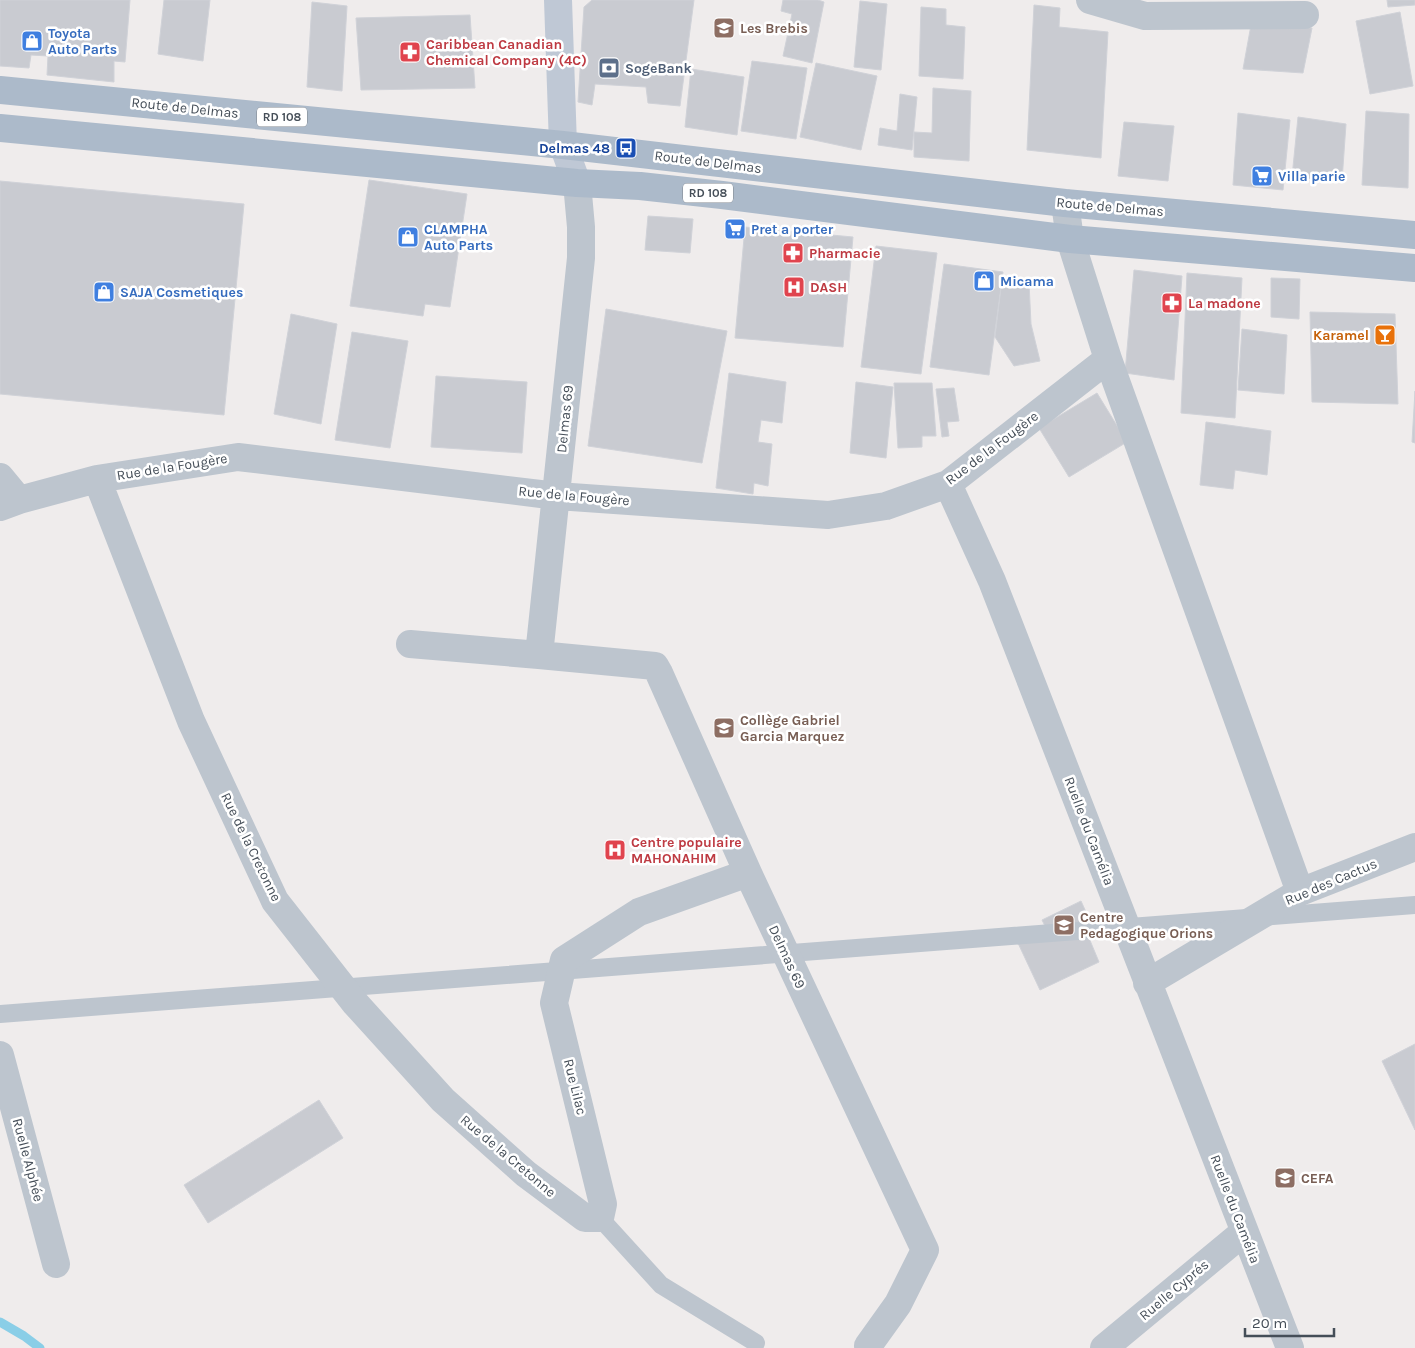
<svg xmlns="http://www.w3.org/2000/svg" width="1415" height="1348" font-family="Karla,sans-serif">
	<rect width="100%" height="100%" fill="#efecec"/>
	<g fill="none" stroke-linecap="round" stroke-linejoin="round">
		<path stroke="#8acee7" stroke-width="9" d="M0,1322L24,1336L40,1348"/>
	</g>
	<path fill="#c9cbd1" stroke="#d0d2d8" d="M0,0H130L125,62L114,61V82L47,75L48,56L31,55L29,68L0,66Z
		M164,0H210L203,61L158,54Z
		M592,0H694L680,106L648,103L646,87L595,84L592,105L578,102L584,7Z
		M783,0H818L824,2L812,63L783,56L792,14L781,11Z
		M1387,0H1415V5L1388,7Z
		M860,1L887,4L881,70L854,67Z
		M312,2L347,6L342,91L307,87Z
		M1034,5L1060,8L1059,27L1108,32L1101,158L1027,150Z
		M921,7L946,9V25L965,27L963,79L919,76Z
		M1400,12L1413,86L1370,94L1356,21Z
		M470,15L475,88L361,90L356,18Z
		M1251,25L1312,28L1303,73L1243,69Z
		M752,61L807,68L796,139L741,131Z
		M816,63L877,76L861,150L800,137Z
		M691,69L744,77L737,135L685,127Z
		M933,88L971,91L969,161L914,157V132L932,133Z
		M900,94L917,97L912,150L878,145L880,128L897,131Z
		M1366,111L1409,114L1408,188L1362,185Z
		M1238,113L1290,120L1283,190L1233,185Z
		M1298,117L1346,124L1342,181L1292,177Z
		M1124,122L1174,126L1168,181L1118,176Z
		M369,180L467,194L450,307L425,304L423,316L350,306Z
		M0,181L244,204L224,415L0,394Z
		M648,216L693,219L690,253L645,250Z
		M745,227L853,237L843,347L735,338Z
		M876,246L937,253L921,374L861,367Z
		M944,264L1003,272L989,375L930,367Z
		M1134,270L1182,276L1174,380L1125,373Z
		M1187,273L1242,278L1235,418L1181,413Z
		M1271,278L1300,279L1299,319L1271,317Z
		M1029,283L1031,324L1040,361L1014,366L995,337L1001,288Z
		M606,309L727,331L702,463L588,446Z
		M1310,312L1395,314L1398,404L1312,402Z
		M291,314L337,324L321,424L274,414Z
		M1242,329L1287,335L1284,394L1238,390Z
		M352,332L408,341L390,448L335,440Z
		M729,373L786,382L782,423L761,420L758,442L772,444L768,486L754,483L753,494L716,488Z
		M436,376L527,382L522,453L431,447Z
		M856,382L893,387L886,458L850,453Z
		M894,383H932L936,436H922V447L898,448Z
		M954,388L959,421L947,422L949,436L942,437L936,389Z
		M1415,391V443L1412,442Z
		M1097,393L1127,442L1069,477L1039,428Z
		M1206,422L1271,431L1267,475L1235,470L1233,489L1200,485Z
		M1081,901L1096,934L1089,938L1099,962L1040,990L1017,941L1046,928L1042,920Z
		M1415,1044V1130L1382,1061Z
		M319,1100L343,1138L208,1223L184,1185Z"/>
	<g fill="none" stroke-linecap="round" stroke-linejoin="round">
		<path stroke="#bdc5ce" stroke-width="18" d="M0,1014L1415,905
			M600,1218L661,1285L756,1343"/>
		<path stroke="#bdc5ce" stroke-width="28" d="M1090,0L1145,16L1305,15
			M577,183L581,227V258L539,655L655,666L659,673L748,873L925,1250L898,1304L868,1346
			M1065,203L1070,239L1108,359L1300,892
			M0,477L19,500
			M97,479L191,721L275,901L355,1003L443,1100L526,1174L585,1218H600L603,1204L554,1003L564,960L639,912L748,873
			M948,484L992,581L1290,1348
			M0,507L19,500L97,479L238,457L557,496L828,515L886,506L948,484L1108,359
			M410,644L539,655
			M1147,983L1300,892L1415,847
			M0,1055L56,1264
			M1104,1348L1244,1232"/>
		<path stroke="#bfc8d5" stroke-width="28" d="M558,0L563,145L577,183"/>
		<path stroke="#acbaca" stroke-width="28" d="M0,90L563,145L1065,203L1415,235
			M0,128L577,183L640,186L722,195L1070,239L1415,268"/>
	</g>
	<defs>
		<g id="school-square" transform="scale(1.125)"><rect x="-9" y="-9" width="18" height="18" rx="4" fill="#8d6e63" stroke="#fff"/><path d="M0-5L7-2L0 1L-7-2ZM-4 1L0 2.5L4 1V4Q0 6-4 4Z" fill="#fff"/></g>
		<g id="shop-square" transform="scale(1.125)"><rect x="-9" y="-9" width="18" height="18" rx="4" fill="#3f7fe0" stroke="#fff"/><path d="M-5-2.5h2.3a2.7 3.5 0 0 1 5.4 0H5L5.5 6h-11ZM-1.5-2.5h3a1.5 2.3 0 0 0-3 0Z" fill="#fff"/></g>
		<g id="pharmacy-square" transform="scale(1.125)"><rect x="-9" y="-9" width="18" height="18" rx="4" fill="#e0444e" stroke="#fff"/><path d="M-2-6h4v4h4v4h-4v4h-4v-4h-4v-4h4Z" fill="#fff"/></g>
		<g id="bank-square" transform="scale(1.125)"><rect x="-9" y="-9" width="18" height="18" rx="4" fill="#5c6f8a" stroke="#fff"/><path d="M-6-4H6V4H-6ZM0-2.3a2.3 2.3 0 1 0 0 4.6a2.3 2.3 0 1 0 0-4.6Z" fill="#fff"/></g>
		<g id="bus-square" transform="scale(1.125)"><rect x="-9" y="-9" width="18" height="18" rx="4" fill="#1a4fb4" stroke="#fff"/><path d="M-5-6H5V4H4V6H2V4H-2V6H-4V4H-5ZM-3.5-4V0h7V-4ZM-3.5 1.2v1.5H-2V1.2ZM2 1.2v1.5H3.5V1.2Z" fill="#fff"/></g>
		<g id="supermarket-square" transform="scale(1.125)"><rect x="-9" y="-9" width="18" height="18" rx="4" fill="#3f7fe0" stroke="#fff"/><path d="M-6-5.5h2.5l.6 2H6L4.5 2H-2.5L-4.4-4H-6ZM-1.5 3.2a1.3 1.3 0 1 0 .1 0ZM3 3.2a1.3 1.3 0 1 0 .1 0Z" fill="#fff"/></g>
		<g id="hospital-square" transform="scale(1.125)"><rect x="-9" y="-9" width="18" height="18" rx="4" fill="#e0444e" stroke="#fff"/><path d="M-5-5h3v3.5h4V-5h3V5h-3V1.5h-4V5h-3Z" fill="#fff"/></g>
		<g id="bar-square" transform="scale(1.125)"><rect x="-9" y="-9" width="18" height="18" rx="4" fill="#e8710a" stroke="#fff"/><path d="M-6-5H6L.8 .8V4.5H3.5V6h-7V4.5H-.8V.8Z" fill="#fff"/></g>
	</defs>
	<g fill-rule="evenodd">
		<use href="#school-square" x="724" y="28"/>
		<use href="#shop-square" x="32" y="41"/>
		<use href="#pharmacy-square" x="410" y="52"/>
		<use href="#bank-square" x="609" y="68"/>
		<use href="#bus-square" x="626" y="148"/>
		<use href="#supermarket-square" x="1262" y="176"/>
		<use href="#supermarket-square" x="735" y="229"/>
		<use href="#shop-square" x="408" y="237"/>
		<use href="#pharmacy-square" x="793" y="253"/>
		<use href="#shop-square" x="984" y="281"/>
		<use href="#hospital-square" x="794" y="287"/>
		<use href="#shop-square" x="104" y="292"/>
		<use href="#pharmacy-square" x="1172" y="303"/>
		<use href="#bar-square" x="1385" y="335"/>
		<use href="#school-square" x="724" y="728"/>
		<use href="#hospital-square" x="615" y="850"/>
		<use href="#school-square" x="1064" y="925"/>
		<use href="#school-square" x="1285" y="1178"/>
	</g>
	<g text-anchor="middle" dominant-baseline="central" stroke-width="5" stroke-linejoin="round" paint-order="stroke">
		<g fill="#fff" stroke="#7d838a" stroke-width="1">
			<rect x="257" y="107.5" width="50" height="19" rx="4"/>
			<rect x="683" y="183.5" width="50" height="19" rx="4"/>
		</g>
		<g font-size="12" font-weight="bold" fill="#454e58">
			<text x="282" y="117">RD 108</text>
			<text x="708" y="193">RD 108</text>
		</g>
		<g font-size="14" font-weight="bold" fill="#785e54" stroke="#fff" text-anchor="start">
			<text x="740" y="28">Les Brebis</text>
			<text x="740" y="720">Collège Gabriel<tspan x="740" dy="16">Garcia Marquez</tspan></text>
			<text x="1080" y="917">Centre<tspan x="1080" dy="16">Pedagogique Orions</tspan></text>
			<text x="1301" y="1178">CEFA</text>
		</g>
		<g font-size="14" font-weight="bold" fill="#366cbe" stroke="#fff" text-anchor="start">
			<text x="48" y="33">Toyota<tspan x="48" dy="16">Auto Parts</tspan></text>
			<text x="1278" y="176">Villa parie</text>
			<text x="424" y="229">CLAMPHA<tspan x="424" dy="16">Auto Parts</tspan></text>
			<text x="751" y="229">Pret a porter</text>
			<text x="1000" y="281">Micama</text>
			<text x="120" y="292">SAJA Cosmetiques</text>
		</g>
		<g font-size="14" font-weight="bold" fill="#be3a42" stroke="#fff" text-anchor="start">
			<text x="426" y="44">Caribbean Canadian<tspan x="426" dy="16">Chemical Company (4C)</tspan></text>
			<text x="809" y="253">Pharmacie</text>
			<text x="810" y="287">DASH</text>
			<text x="1188" y="303">La madone</text>
			<text x="631" y="842">Centre populaire<tspan x="631" dy="16">MAHONAHIM</tspan></text>
		</g>
		<g font-size="14" font-weight="bold" fill="#4e5e75" stroke="#fff" text-anchor="start">
			<text x="625" y="68">SogeBank</text>
		</g>
		<g font-size="14" fill="#454e58" stroke="#fff">
			<text transform="translate(185 108) rotate(6)">Route de Delmas</text>
			<text transform="translate(708 162) rotate(7)">Route de Delmas</text>
			<text transform="translate(1110 207) rotate(5)">Route de Delmas</text>
			<text transform="translate(565 419) rotate(-84)">Delmas 69</text>
			<text transform="translate(992 448) rotate(-37)">Rue de la Fougère</text>
			<text transform="translate(172 467) rotate(-9)">Rue de la Fougère</text>
			<text transform="translate(574 496) rotate(5)">Rue de la Fougère</text>
			<text transform="translate(1089 831) rotate(69)">Ruelle du Camélia</text>
			<text transform="translate(251 847) rotate(64)">Rue de la Cretonne</text>
			<text transform="translate(1331 882) rotate(-23)">Rue des Cactus</text>
			<text transform="translate(787 957) rotate(65)">Delmas 69</text>
			<text transform="translate(575 1087) rotate(76)">Rue Lilac</text>
			<text transform="translate(508 1156) rotate(40)">Rue de la Cretonne</text>
			<text transform="translate(28 1160) rotate(75)">Ruelle Alphée</text>
			<text transform="translate(1235 1209) rotate(69)">Ruelle du Camélia</text>
			<text transform="translate(1174 1290) rotate(-40)">Ruelle Cyprés</text>
		</g>
		<g font-size="14" font-weight="bold" fill="#164399" stroke="#fff" text-anchor="end">
			<text x="610" y="148">Delmas 48</text>
		</g>
		<g font-size="14" font-weight="bold" fill="#c56008" stroke="#fff" text-anchor="end">
			<text x="1369" y="335">Karamel</text>
		</g>
	</g>
	<path d="M1245 1328v8h89v-8" fill="none" stroke="#454e58" stroke-width="2.5"/>
	<text x="1252" y="1328" font-size="15" fill="#454e58" stroke="#ffffff" stroke-width="4" paint-order="stroke">20 m</text>
</svg>
